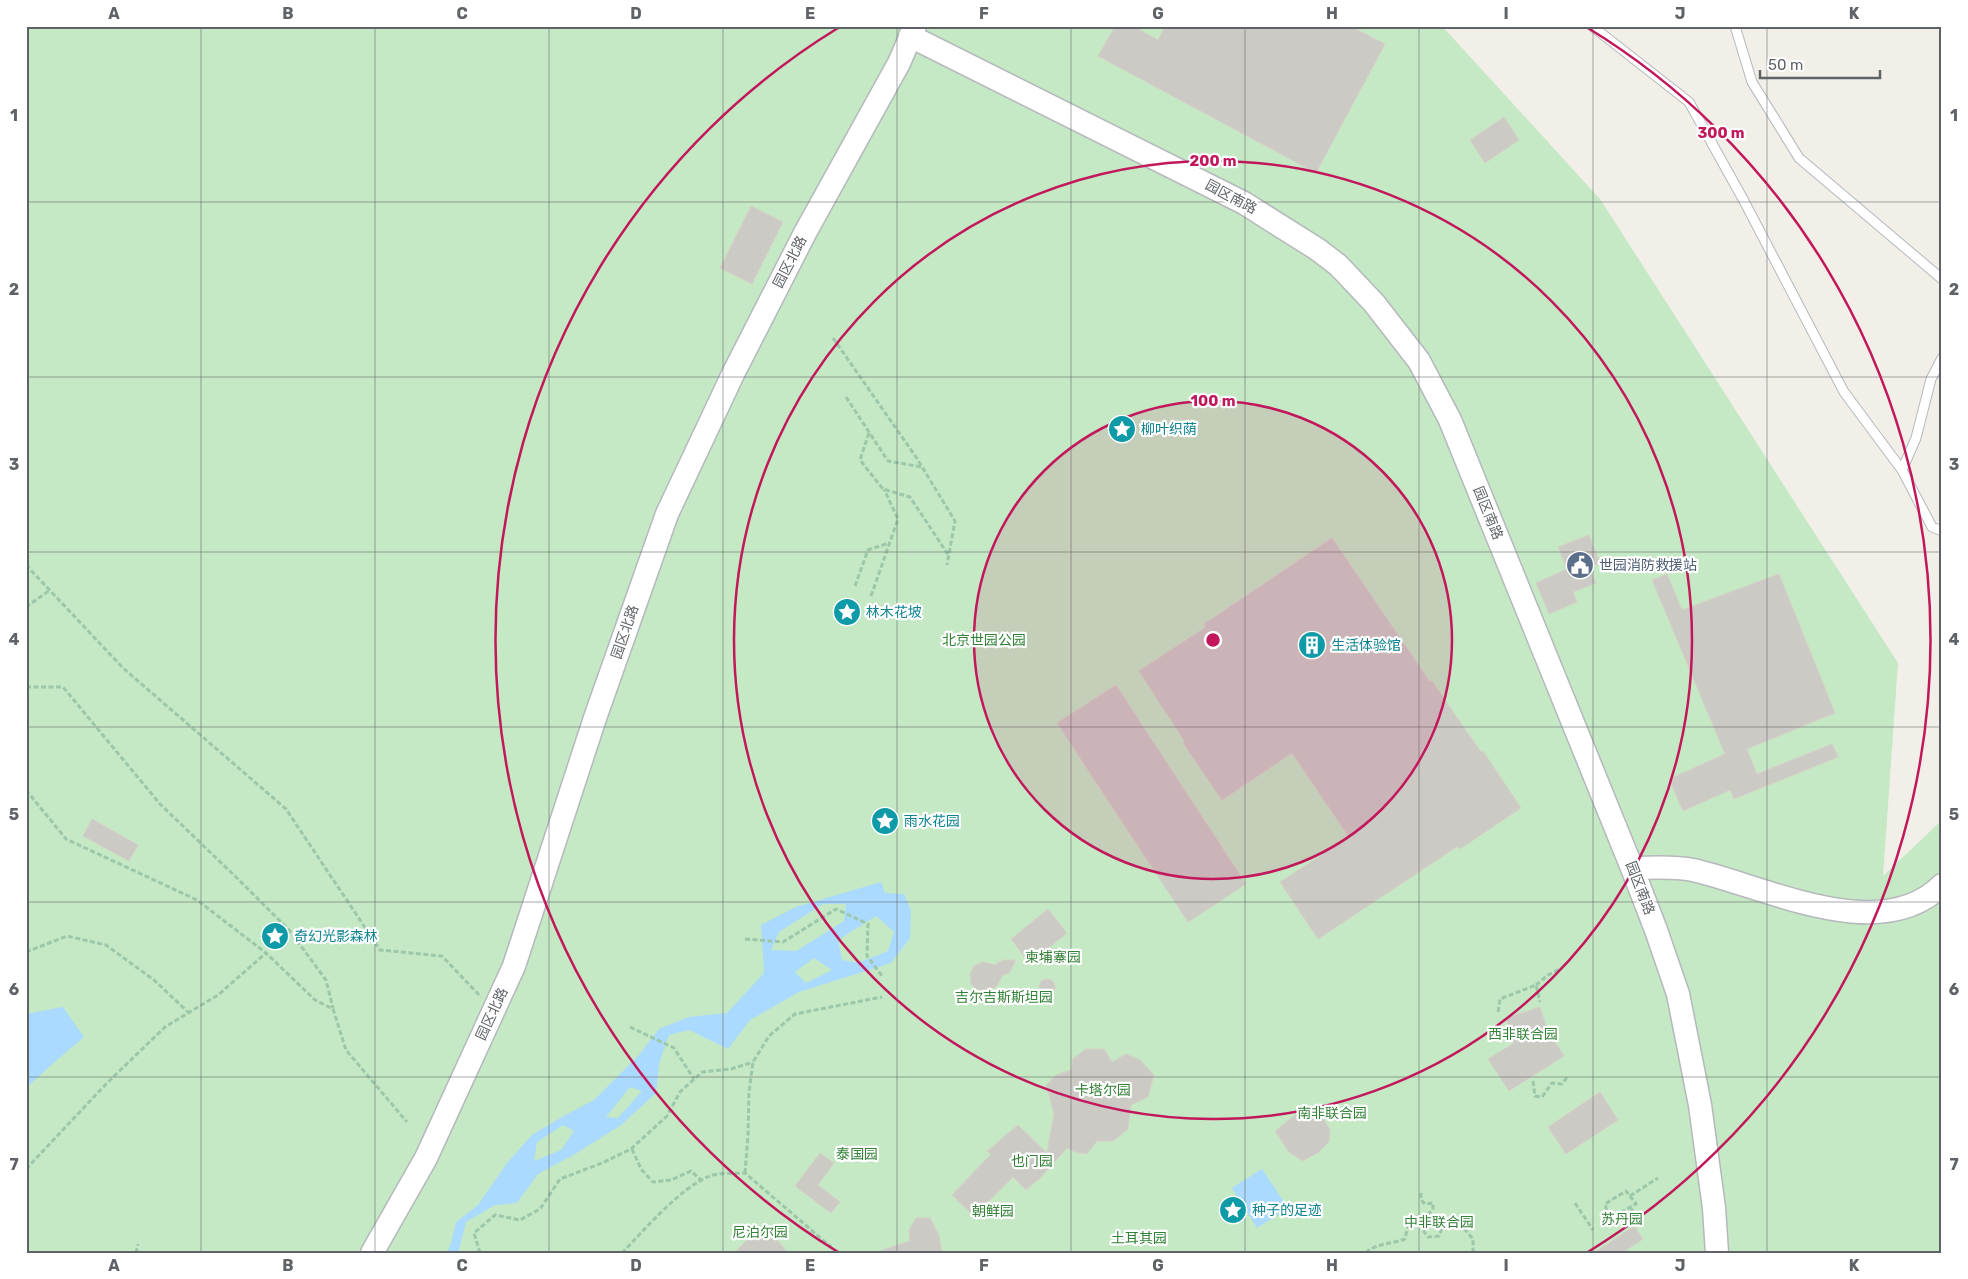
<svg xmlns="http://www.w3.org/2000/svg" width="1968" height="1279" font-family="Rubik,'Noto Sans SC',sans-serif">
	<rect width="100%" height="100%" fill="#f1efe8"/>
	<path fill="#c5e8c5" d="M26,26H1442L1600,199L1898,663L1883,876L1942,820V1253H26Z"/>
	<path fill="#aadaff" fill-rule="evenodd" d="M881,882L885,893L904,894L911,911L910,938L891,963L799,992L750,1020L728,1049L689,1030L669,1035L659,1064L656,1093L621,1125L575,1154L538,1174L517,1203L495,1205L466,1222L458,1253H447L451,1243L456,1222L478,1205L507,1163L532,1135L562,1117L594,1100L639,1055L659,1029L689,1017L727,1013L764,973L761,925L796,907ZM823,904H846L844,921L796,951L771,950L779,932ZM876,916L894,932L888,951L858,963L842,960L838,940ZM814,958L832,970L806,983L795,972ZM630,1087L642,1091L618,1118L606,1117ZM563,1125L574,1131L561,1150L534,1161L537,1142Z
		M63,1007L84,1037L58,1059L26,1088V1014Z
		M1262,1169L1288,1208L1257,1228L1232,1188Z"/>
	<path fill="#cccac5" stroke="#d6d1c6" d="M1115,26H1133L1158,40L1165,26H1350L1385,44L1316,173L1098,56Z
		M1504,117L1519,140L1485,163L1470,140Z
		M751,206L783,222L752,284L720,268Z
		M1589,535L1600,563L1589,567L1596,583L1573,592L1577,602L1549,614L1536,583L1567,569L1558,547Z
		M1332,538L1430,682L1432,681L1481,752L1483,751L1521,808L1460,849L1458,846L1318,939L1280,882L1349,837L1292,753L1222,800L1183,743L1185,742L1139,671L1206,627L1204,624Z
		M1667,574L1682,610L1779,574L1835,713L1747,749L1757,774L1832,744L1838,757L1734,799L1730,790L1683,811L1669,779L1725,754L1652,580Z
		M1116,685L1246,884L1188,922L1057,723Z
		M92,819L138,845L129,861L83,836Z
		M1048,909L1067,933L1033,961H1028L1011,939Z
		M1003,960H1016L1010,972L1002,976L997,986L988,991L979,990L975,988L971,984L970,974L974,966L983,962L995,965Z
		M1039 987a8 8 0 1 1 16 0a8 8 0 1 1-16 0Z
		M1540,1007L1547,1029L1564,1056L1509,1091L1488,1059L1514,1043L1506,1018Z
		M1086,1049H1104L1112,1062L1126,1054L1140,1060L1154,1075L1148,1097L1131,1105L1128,1129L1113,1141H1097L1087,1154L1075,1152L1067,1148L1040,1178L1026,1190L1013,1177L974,1216L952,1195L991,1154L987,1151L1018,1125L1047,1153L1054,1113L1046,1085L1056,1075L1071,1070L1073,1059Z
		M1600,1092L1618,1120L1566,1154L1548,1127Z
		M1299,1112L1320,1114L1330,1129L1329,1142L1319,1152L1303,1161L1289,1152L1275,1131Z
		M820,1153L834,1163L818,1185L840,1202L831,1213L795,1186Z
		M916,1218H930L939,1235L942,1253H882V1250L910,1241L909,1230Z
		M1634,1226L1643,1239L1622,1253H1594Z
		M763,1235L778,1241L788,1253H734L748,1239Z"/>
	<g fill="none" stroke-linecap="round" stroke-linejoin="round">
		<g stroke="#b5b8bc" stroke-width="11">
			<path id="service" d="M1592,26L1689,102L1744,201L1844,392L1902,470L1932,527L1942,531
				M1735,26L1752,82L1799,158L1942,279
				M1902,470L1916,438L1931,379L1942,358"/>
		</g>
		<g stroke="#b5b8bc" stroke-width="25">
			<path id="tertiary" d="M910,36L1244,203L1317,249L1338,265L1374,303L1419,361L1450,420L1632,868L1656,930L1678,994L1700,1105L1714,1208L1717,1253
				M1632,868C1653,868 1673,866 1693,870C1764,886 1880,947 1942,885
				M372,1253L426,1158L514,966L595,718L667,514L733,374L805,233L899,63L915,26"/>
		</g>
		<path stroke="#9cc7a9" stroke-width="3" stroke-dasharray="5 2.5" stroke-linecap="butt" d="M833,338L916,457L955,521L947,565
			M846,397L888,461L922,467
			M869,433L860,460L883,489L910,497L949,556
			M26,565L123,668L286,809L380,950L442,956L481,997
			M855,586L868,550L889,543
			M871,596L898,519L884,489
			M26,607L50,590
			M26,687H63L160,804L239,880L289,930L326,980L333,1008
			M26,790L66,839L197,900L266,953L315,1000L333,1009L346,1050L407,1122
			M745,939L783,942L836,909L868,924L867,956L882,976
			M26,952L67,936L106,945L154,980L189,1013
			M1536,985L1548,975L1562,968
			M1498,1012L1500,999L1536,985L1540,1002
			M630,1027L674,1048L694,1079
			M1533,1081L1535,1096L1542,1097L1552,1083L1562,1084L1568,1076
			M632,1149L641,1169L653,1182L671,1180L691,1171L702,1181
			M26,1169L107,1083L165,1027L218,995L266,953
			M745,1173L748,1136L749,1092L753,1062L769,1036L795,1014L882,997
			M1421,1193V1200L1425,1204L1433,1203V1210L1424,1217
			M1630,1196L1636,1204L1614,1216L1607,1212L1605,1204L1626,1191L1630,1196L1658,1178
			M1575,1203L1593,1230
			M1630,1207L1634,1213L1632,1218
			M136,1253L138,1244
			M480,1253L474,1233L495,1215L520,1220L540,1209L560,1179L602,1163L631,1149L667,1116L680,1092L702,1072L731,1069L753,1062
			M622,1253C644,1230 681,1187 710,1176C720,1172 734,1174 745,1173L838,1253
			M1366,1253C1376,1243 1392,1244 1405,1239L1409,1221L1418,1216L1424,1217L1423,1230L1428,1237L1439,1236L1442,1228L1460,1224L1473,1239V1253"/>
		<use href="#service" stroke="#fff" stroke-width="9"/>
		<use href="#tertiary" stroke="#fff" stroke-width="22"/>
	</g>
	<path fill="none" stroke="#5f6368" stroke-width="1" stroke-opacity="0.55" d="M201,26V1253M375,26V1253M549,26V1253M723,26V1253M897,26V1253M1071,26V1253M1245,26V1253M1419,26V1253M1593,26V1253M1767,26V1253M26,202H1942M26,377H1942M26,552H1942M26,727H1942M26,902H1942M26,1077H1942"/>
	<circle cx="1213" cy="640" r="239" fill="#c2185b" fill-opacity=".12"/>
	<g fill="none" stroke="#c2185b" stroke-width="2.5">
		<circle cx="1213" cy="640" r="239"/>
		<circle cx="1213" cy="640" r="479"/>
		<path d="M838 1252A718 718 0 0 1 838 28M1588 28A718 718 0 0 1 1588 1252"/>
	</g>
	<defs>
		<g id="sight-disc" transform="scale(1.4375)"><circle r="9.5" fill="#0f9aa8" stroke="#fff"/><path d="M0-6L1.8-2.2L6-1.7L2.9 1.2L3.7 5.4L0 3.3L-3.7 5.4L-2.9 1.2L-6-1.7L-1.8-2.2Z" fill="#fff"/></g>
		<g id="civic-disc" transform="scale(1.4375)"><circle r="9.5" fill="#5c6f8a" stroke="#fff"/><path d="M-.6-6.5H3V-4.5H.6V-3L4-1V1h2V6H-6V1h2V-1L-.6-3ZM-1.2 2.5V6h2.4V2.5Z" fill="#fff"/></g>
		<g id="building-disc" transform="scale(1.4375)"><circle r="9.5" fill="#0f9aa8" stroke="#fff"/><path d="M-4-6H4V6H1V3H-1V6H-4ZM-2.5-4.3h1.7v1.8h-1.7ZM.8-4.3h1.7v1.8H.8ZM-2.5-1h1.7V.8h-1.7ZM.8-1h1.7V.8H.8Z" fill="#fff"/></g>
	</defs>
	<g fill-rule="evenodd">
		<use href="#sight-disc" x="1122" y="429"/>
		<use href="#civic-disc" x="1580" y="565"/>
		<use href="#sight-disc" x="847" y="612"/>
		<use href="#building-disc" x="1312" y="645"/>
		<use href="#sight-disc" x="885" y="821"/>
		<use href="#sight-disc" x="275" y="936"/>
		<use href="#sight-disc" x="1233" y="1210"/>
	</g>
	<g text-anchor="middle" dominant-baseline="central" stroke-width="4.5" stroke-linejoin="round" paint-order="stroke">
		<g font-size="14" fill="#5f6368" stroke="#fff">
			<text transform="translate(1231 197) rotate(28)">园区南路</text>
			<text transform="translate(790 262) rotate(-63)">园区北路</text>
			<text transform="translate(1488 513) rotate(68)">园区南路</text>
			<text transform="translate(625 632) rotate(-71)">园区北路</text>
			<text transform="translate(1640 888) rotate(69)">园区南路</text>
			<text transform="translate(492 1014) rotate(-65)">园区北路</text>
		</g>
		<g font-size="14" fill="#0d838f" stroke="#fff" text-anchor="start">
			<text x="1141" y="429">柳叶织荫</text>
			<text x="866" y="612">林木花坡</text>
			<text x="1331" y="645">生活体验馆</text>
			<text x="904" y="821">雨水花园</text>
			<text x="294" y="936">奇幻光影森林</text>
			<text x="1252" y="1210">种子的足迹</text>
		</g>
		<g font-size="14" fill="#4e5e75" stroke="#fff" text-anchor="start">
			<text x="1599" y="565">世园消防救援站</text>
		</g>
		<g font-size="14" fill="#348238" stroke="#fff">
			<text x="984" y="640">北京世园公园</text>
			<text x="1053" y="957">柬埔寨园</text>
			<text x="1004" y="997">吉尔吉斯斯坦园</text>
			<text x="1523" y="1034">西非联合园</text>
			<text x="1103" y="1090">卡塔尔园</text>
			<text x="1332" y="1113">南非联合园</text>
			<text x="857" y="1154">泰国园</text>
			<text x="1032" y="1161">也门园</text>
			<text x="993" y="1211">朝鲜园</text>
			<text x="1622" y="1219">苏丹园</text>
			<text x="1439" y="1222">中非联合园</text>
			<text x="760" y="1232">尼泊尔园</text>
			<text x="1139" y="1238">土耳其园</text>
		</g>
	</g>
	<circle cx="1213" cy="640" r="8" fill="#c2185b" stroke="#fff" stroke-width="2.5"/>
	<g font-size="15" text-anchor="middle" font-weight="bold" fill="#c2185b" stroke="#fff" stroke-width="4.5" stroke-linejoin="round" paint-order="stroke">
		<text x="1721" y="138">300 m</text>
		<text x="1213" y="166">200 m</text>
		<text x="1213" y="406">100 m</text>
	</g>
	<rect width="1968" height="1279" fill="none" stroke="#ffffff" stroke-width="55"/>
	<path d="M1760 70v8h120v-8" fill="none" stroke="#5f6368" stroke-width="2.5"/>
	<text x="1768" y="70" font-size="15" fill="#5f6368" stroke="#ffffff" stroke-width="4" paint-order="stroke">50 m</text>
	<rect x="28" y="28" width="1912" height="1224" fill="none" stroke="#5f6368" stroke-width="2"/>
	<g font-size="16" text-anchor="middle" font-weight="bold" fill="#5f6368">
		<text x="114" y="19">A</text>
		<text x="288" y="19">B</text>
		<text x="462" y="19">C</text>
		<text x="636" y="19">D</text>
		<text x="810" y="19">E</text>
		<text x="984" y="19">F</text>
		<text x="1158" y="19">G</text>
		<text x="1332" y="19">H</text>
		<text x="1506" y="19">I</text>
		<text x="1680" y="19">J</text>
		<text x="1854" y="19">K</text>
		<text x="14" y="121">1</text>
		<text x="1954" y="121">1</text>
		<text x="14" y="295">2</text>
		<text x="1954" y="295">2</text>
		<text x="14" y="470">3</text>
		<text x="1954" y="470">3</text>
		<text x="14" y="645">4</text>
		<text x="1954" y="645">4</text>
		<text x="14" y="820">5</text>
		<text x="1954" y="820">5</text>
		<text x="14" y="995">6</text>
		<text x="1954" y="995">6</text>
		<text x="14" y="1170">7</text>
		<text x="1954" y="1170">7</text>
		<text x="114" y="1271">A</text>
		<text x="288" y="1271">B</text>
		<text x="462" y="1271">C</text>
		<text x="636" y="1271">D</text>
		<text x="810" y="1271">E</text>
		<text x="984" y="1271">F</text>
		<text x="1158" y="1271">G</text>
		<text x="1332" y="1271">H</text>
		<text x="1506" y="1271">I</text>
		<text x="1680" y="1271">J</text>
		<text x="1854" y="1271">K</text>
	</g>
</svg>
